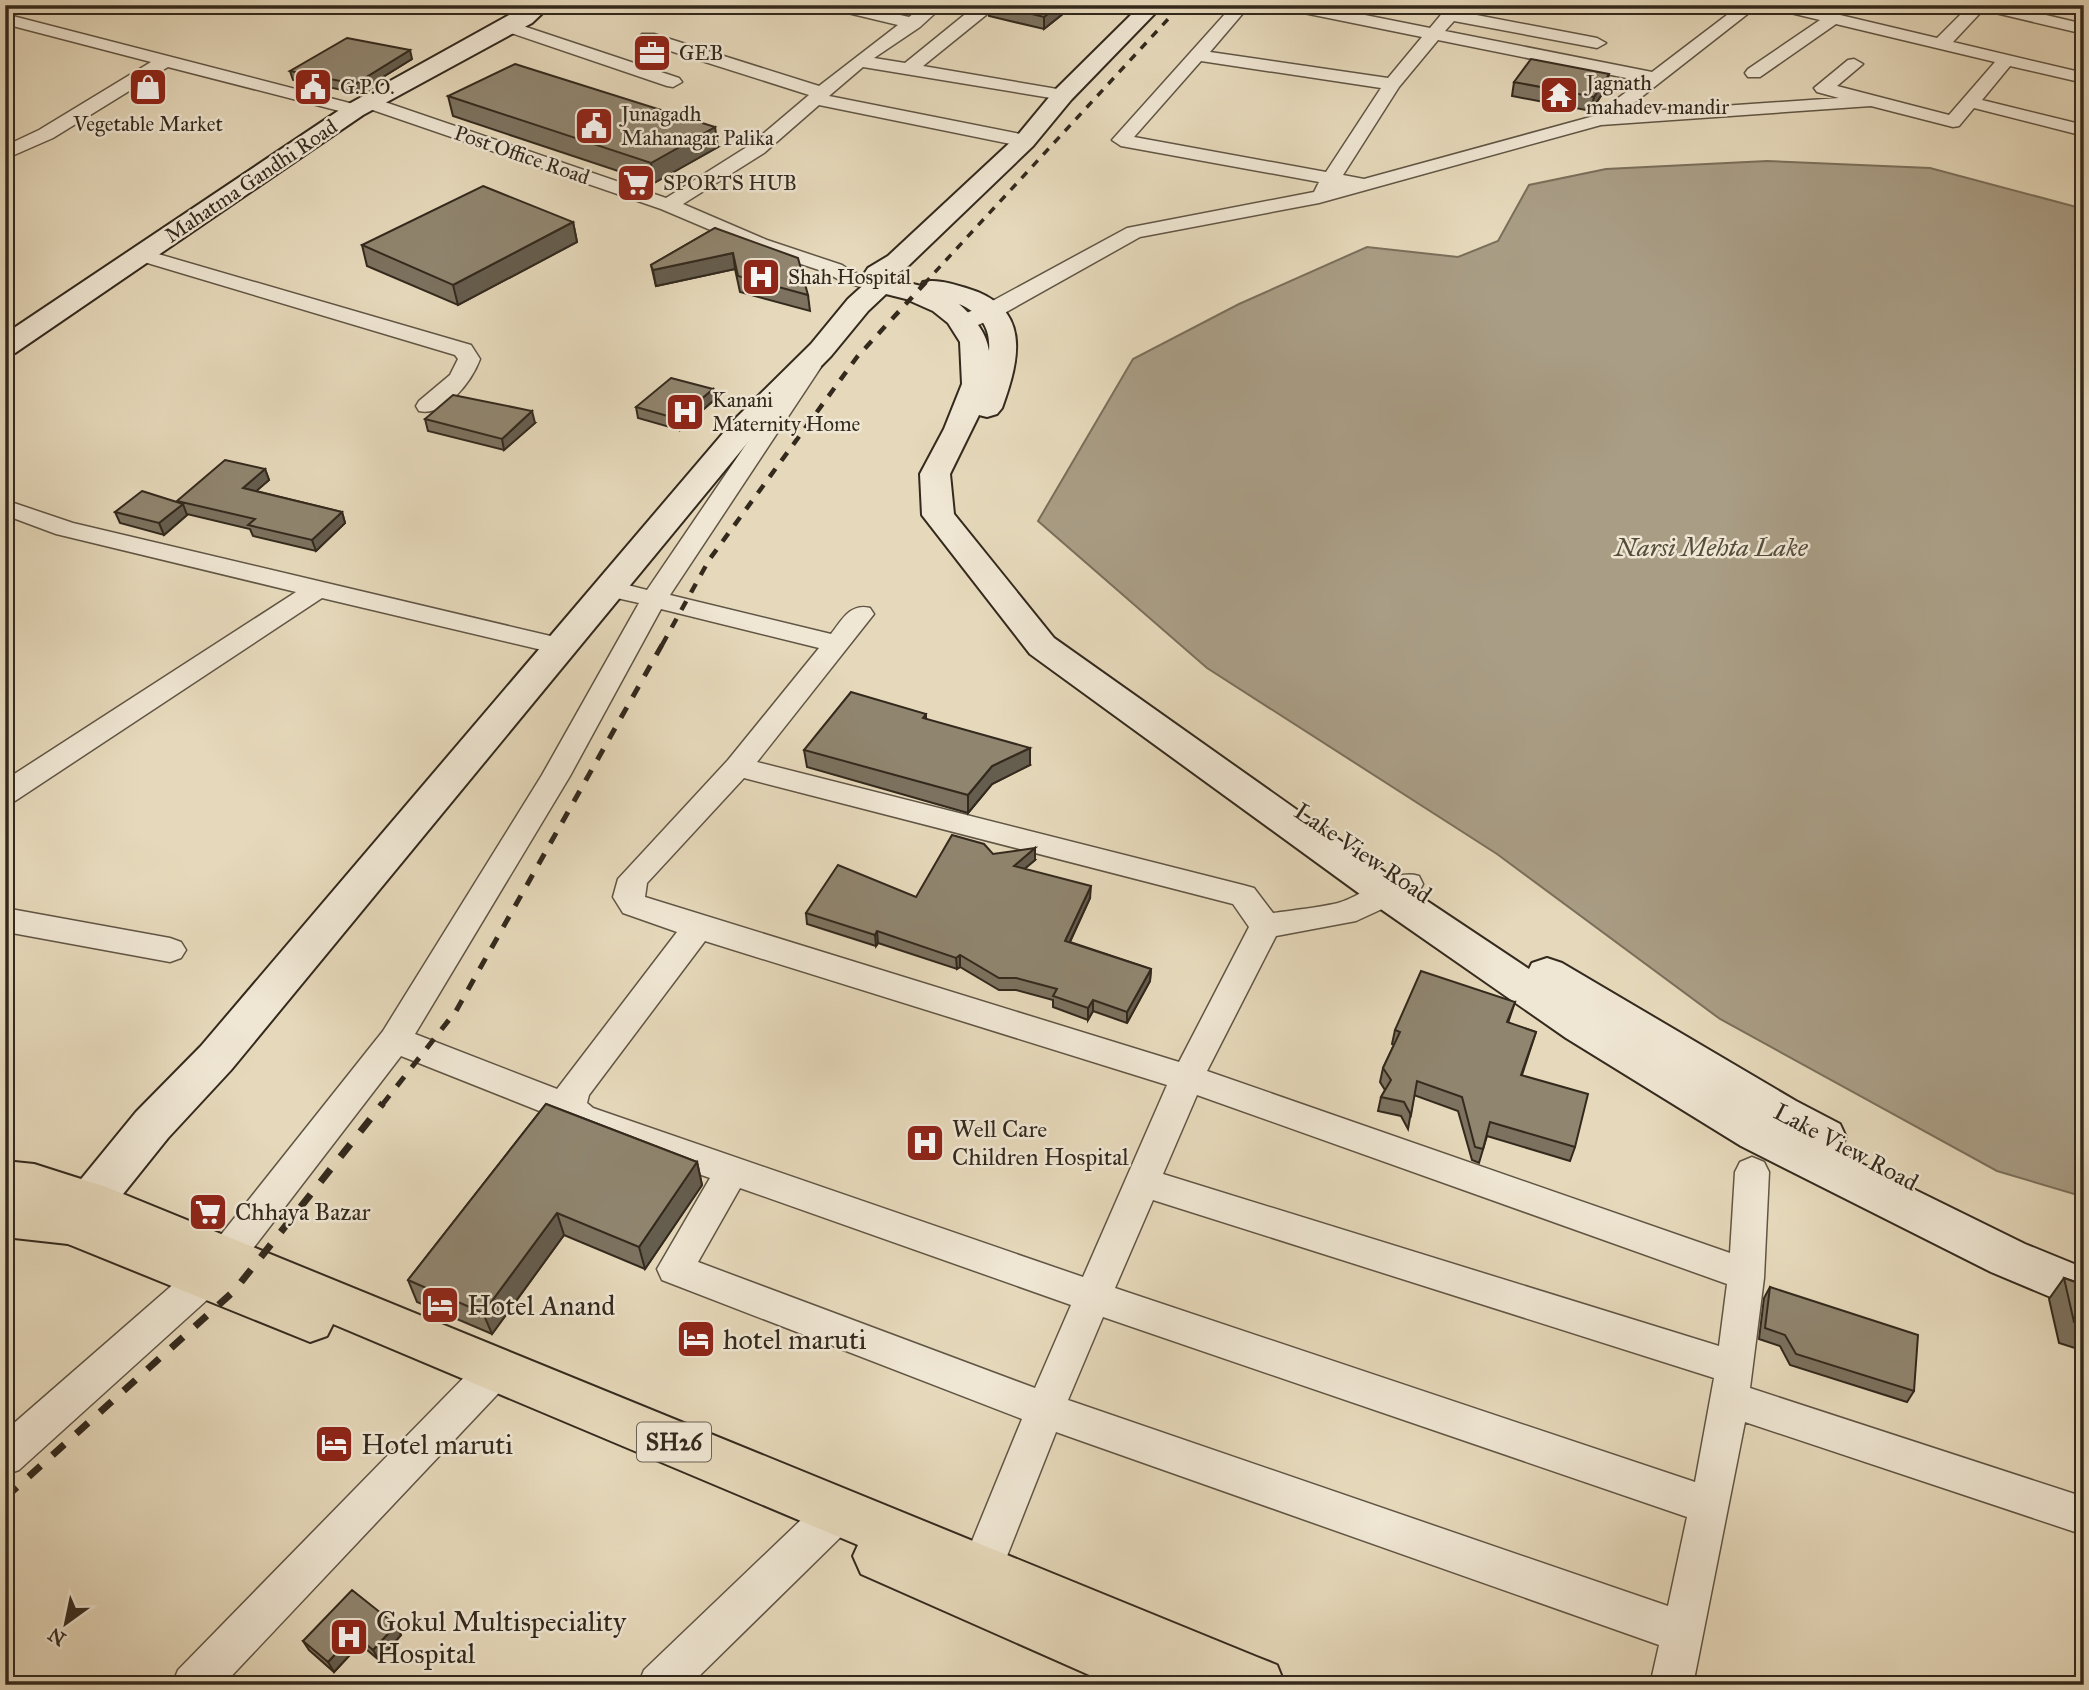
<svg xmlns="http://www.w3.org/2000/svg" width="2089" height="1690" font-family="'IM FELL Great Primer',serif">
	<rect width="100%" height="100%" fill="#e6d9bb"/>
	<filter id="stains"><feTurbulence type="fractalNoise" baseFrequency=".00286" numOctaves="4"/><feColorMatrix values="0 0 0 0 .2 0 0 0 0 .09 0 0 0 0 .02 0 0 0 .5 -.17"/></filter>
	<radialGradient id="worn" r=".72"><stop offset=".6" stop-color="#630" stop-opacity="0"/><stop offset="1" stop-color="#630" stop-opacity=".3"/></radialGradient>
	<path fill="#a99d85" stroke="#7a6f5b" stroke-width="2" d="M1767,161L1930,168L2084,209V1197L1997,1171L1720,1019L1497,854L1207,668L1038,521L1133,359L1239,304L1367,247L1458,257L1498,241L1529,185L1606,169Z"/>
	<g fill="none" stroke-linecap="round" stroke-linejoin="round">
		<g stroke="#605544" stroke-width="3">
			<path id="street" d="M825,5H856L909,17L925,5H944L920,27L874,58L905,63L974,7H986L988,11L986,15L923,66L1063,90L1072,95L1063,100L863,67L829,96L1025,135L1034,141L1025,147L819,105L764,153L683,204L767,240L842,265L852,272L876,278L879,282L876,286C861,290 840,282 828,273L753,248L661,209L364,107L361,103L364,99H376L666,198L750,145L809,95L642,42L640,38L642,34H654L819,86L898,25L827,8Z
				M1233,5H1250L1210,52L1388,78L1422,37L1289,10L1281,5H1315L1430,28L1449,5H1466L1461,12L1597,38L1606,43L1597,48L1454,21L1445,31L1652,72L1740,5H1759L1621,113L1839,98L1817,92L1814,88L1848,60L1854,59L1863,64L1837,86L1949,115L1995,62L1836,24L1760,77H1748L1745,73L1748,69L1820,20L1770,8L1768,5H1798L1937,38L1970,5H2004L2084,24V34L1983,10L1953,42L2084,73V83L2010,66L1982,100L2084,125V136L1974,108L1959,126L1953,127L1871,106L1601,125L1319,203L1140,237L1001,315L971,328H955L952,323L955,318L985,305L1127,228L1314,192L1319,182L1121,146L1112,140ZM1438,40L1641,81L1594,116L1364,179L1343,175L1399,87ZM1201,61L1381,88L1326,172L1134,137Z
				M5,14L361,106L364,110L355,115L168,67L53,138L5,159V146L39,130L151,62L5,24Z
				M508,21L679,78L682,82L673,87L667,86L502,30L500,26Z
				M141,249L471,345L480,359C472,381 445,417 419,411L416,406L419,401L450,375L458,359L455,355L134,259L131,255L134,251Z
				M810,360L818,362L821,367L670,595L831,634C842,620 850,603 870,608L874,614L757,762L1243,885L1254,888L1273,913C1294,910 1317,908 1338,903C1364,896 1391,868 1419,876L1423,884L1419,892L1356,921L1276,936L1207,1071L1730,1253L1735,1172L1740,1162L1752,1157L1764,1162L1769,1172L1764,1278L1750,1388L2084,1497V1535L1745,1422L1693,1685H1650L1659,1645L1056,1432L990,1599L975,1605L960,1599L954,1585L1022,1419L662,1280L657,1269L710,1178L569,1128L557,1118L401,1056L238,1268L225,1273L219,1271L223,1279L218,1290L19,1470L5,1475V1431L192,1268L205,1263L211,1265L207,1257L212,1246L383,1031L542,775L639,603L599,594L595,588L599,582L608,580L647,590L802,362ZM661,609L819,648L728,760L618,879L613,897L623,913L677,932L557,1089L415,1034L570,776ZM744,778L1233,904L1249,927L1179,1062L645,897L647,883ZM705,941L1167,1085L1083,1277L593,1108L587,1103L589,1095ZM1197,1095L1727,1284L1719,1346L1163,1174ZM740,1188L1071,1305L1035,1388L698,1262ZM1153,1200L1714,1378L1695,1482L1115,1288ZM1103,1317L1687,1517L1668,1606L1068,1400Z
				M5,500L73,523L559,638L568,640L572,646L568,652L559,654L322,598L15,801L5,804V780L296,592L56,534L5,515Z
				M5,908L170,938L181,942L186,950L181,958L170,962L12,933L5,931Z
				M497,1352L510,1357L516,1369L510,1381L223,1685H172L178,1670L484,1357Z
				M839,1492L853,1497L859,1511L853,1525L690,1685H638L644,1670L825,1497Z"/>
		</g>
		<g stroke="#33291d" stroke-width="4">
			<path id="secondary" d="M527,5H551L532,23L363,115L15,353L5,355V334L347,105Z
				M1141,5H1163L1071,100L1033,146L906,268L889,278L921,286L923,282C937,279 952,284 966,288C1032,307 1020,358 1002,408L997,414L987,417L979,415L950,474L954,514L1054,638L1403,885L1529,969L1532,963L1547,958L1562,963L1796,1101L1840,1124L1846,1137L1840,1150L1836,1151L2025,1244L2084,1268V1311L1991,1272L1741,1146L1566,1038L1375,905L1030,654L922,515L920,474L944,429L962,384L960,342L948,323L933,311L906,299L886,294L868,311L831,356L758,430L231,1070L168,1138L87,1239L71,1245L55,1239L48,1225L55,1211L136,1112L201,1046L736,418L811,344L848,299L869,280L864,274L868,268L888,256L1017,136L1055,90ZM959,304C980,313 991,327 989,351C987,333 972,315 959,304Z"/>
		</g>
		<g stroke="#33291d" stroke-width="4">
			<path id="primary" d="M5,1161L34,1164L106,1187L1257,1657L1277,1665L1285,1685H1112L861,1574L853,1556L858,1545L333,1324L327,1336L310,1342L68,1244L5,1237Z"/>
		</g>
		<use href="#street" fill="#efe6d3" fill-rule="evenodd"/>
		<use href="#secondary" fill="#efe6d3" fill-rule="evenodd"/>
		<use href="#primary" fill="#e6d9bb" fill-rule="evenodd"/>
		<path stroke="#33291d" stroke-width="3.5" stroke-dasharray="8 8" stroke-linecap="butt" d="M924,284L1181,5"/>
		<path stroke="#33291d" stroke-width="4.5" stroke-dasharray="10 10" stroke-linecap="butt" d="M662,645L709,560L857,357L926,282"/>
		<path stroke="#33291d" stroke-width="5" stroke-dasharray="12 12" stroke-linecap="butt" d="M382,1105L456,1011L663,643"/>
		<path stroke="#33291d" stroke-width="7" stroke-dasharray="16 16" stroke-linecap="butt" d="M5,1498L234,1291L383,1103"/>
	</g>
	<path fill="#7c725f" stroke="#33291d" stroke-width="2" d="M586,5H618L606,11Z
		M988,5H1074L1044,29L989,16Z
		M2016,5H2046L2040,11Z
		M412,59L357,93L293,80L290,71Z
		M1514,82L1606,88L1591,111L1512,96Z
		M448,96L718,147L654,183L453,116Z
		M573,222L577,242L458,305L367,266L362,245Z
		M715,228L808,295L810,311L740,292L735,269L656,286L651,265Z
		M713,389L714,400L680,430L638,418L636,407Z
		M425,419L535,423L504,450L428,431Z
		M265,469L269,480L256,491L342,512L345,523L316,551L253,536L250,529L187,514V515L164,535L120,523L115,512L177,502Z
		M926,714V719L1030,765L992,784L968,813L807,767L804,750Z
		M993,854L1035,860L1024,869L1090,898L1070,942L1151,969L1150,981L1127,1023L1093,1011L1088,1020L1053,1007V1000L1016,990H999L960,967L957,969L878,943L876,946L807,924L806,913L916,897Z
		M1515,1002L1508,1023L1536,1032L1522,1075L1575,1147L1570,1161L1487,1136L1479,1163L1472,1160L1458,1111L1414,1095L1408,1129L1401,1116L1378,1111L1381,1097L1385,1090L1380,1082L1383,1068L1394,1045L1392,1044L1395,1030Z
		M546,1104L697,1162L702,1185L645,1269L564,1235L492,1334L417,1302L408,1280Z
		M2064,1278L2084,1285V1351L2059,1343L2049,1299Z
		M1770,1287L1914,1391L1907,1402L1790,1365L1780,1346L1759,1339L1764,1298Z
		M396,1625L401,1635L379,1660L360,1644L334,1672L309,1650L303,1641Z"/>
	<path fill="#655d4e" stroke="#33291d" stroke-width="2" d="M605,5H618L606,11Z
		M1059,5H1074L1044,29V17Z
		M410,50L412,59L357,93L355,84Z
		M1609,74L1606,88L1591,111L1594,97Z
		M715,127L718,147L654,183L651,163Z
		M573,222L577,242L458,305L453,285Z
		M733,253L735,269L656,286L653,270Z
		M713,389L714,400L680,430L678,419Z
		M532,411L535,423L504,450L502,439Z
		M265,469L269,480L247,499L243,488Z
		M183,504L187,515L164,535L159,523Z
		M342,512L345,523L316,551L312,540Z
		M1030,748V765L992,784L968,813V795L992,766Z
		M1035,848V860L1014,878V866Z
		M1091,886L1090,898L1065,952V941Z
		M877,931L878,943L876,946L875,935Z
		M960,955V967L957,969L956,958Z
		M1151,969L1150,981L1127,1023V1012Z
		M1093,1000V1011L1088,1020V1008Z
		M697,1162L702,1185L645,1269L639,1247Z
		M557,1213L564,1235L492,1334L483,1313Z
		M396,1625L401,1635L379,1660L373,1650Z
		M354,1634L360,1644L334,1672L328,1662Z"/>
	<path fill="#90856f" stroke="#33291d" stroke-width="2" d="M995,5H1059L1044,17Z
		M347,38L410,50L355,84L290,71Z
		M1531,59L1609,74L1594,97L1514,82Z
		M515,64L715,127L651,163L448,96Z
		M483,186L573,222L453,285L362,245Z
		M715,228L798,258L808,295L738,276L733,253L653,270L651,265Z
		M671,378L713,389L678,419L636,407Z
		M453,395L532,411L502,439L425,419Z
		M225,460L265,469L243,488L342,512L312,540L248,525L255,519L177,501Z
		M142,491L183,504L159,523L115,512Z
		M851,692L926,714L923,718L1030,748L992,766L968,795L804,750Z
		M952,835L984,844L993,854L1035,848L1014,866L1091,886L1065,941L1151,969L1127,1012L1093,1000L1088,1008L1053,996L1057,989L1016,978H999L960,955L956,958L877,931L875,935L806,913L838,865L916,897Z
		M1421,971L1515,1002L1507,1022L1536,1032L1521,1075L1588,1094L1575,1147L1490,1122L1483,1149L1475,1147L1462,1097L1417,1081L1411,1115L1404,1102L1381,1097L1391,1080L1383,1068L1400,1032L1395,1030Z
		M546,1104L697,1162L639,1247L557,1213L483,1313L408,1280Z
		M2064,1278L2084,1285V1325L2074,1322Z
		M1770,1287L1918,1335L1914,1391L1796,1354L1785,1335L1765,1328Z
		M352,1590L396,1625L373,1650L354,1634L328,1662L303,1641Z"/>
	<defs>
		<g id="office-square" transform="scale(2.0125)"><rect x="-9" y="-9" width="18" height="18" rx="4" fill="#8f2418" stroke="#efe6d3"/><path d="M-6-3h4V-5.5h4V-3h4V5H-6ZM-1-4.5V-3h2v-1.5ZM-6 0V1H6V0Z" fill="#fff"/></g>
		<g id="shop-square" transform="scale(2.0125)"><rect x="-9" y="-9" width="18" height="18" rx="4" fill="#8f2418" stroke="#efe6d3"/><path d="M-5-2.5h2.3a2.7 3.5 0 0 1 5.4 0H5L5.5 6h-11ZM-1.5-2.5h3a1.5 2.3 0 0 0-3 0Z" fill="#fff"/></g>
		<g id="civic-square" transform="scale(2.0125)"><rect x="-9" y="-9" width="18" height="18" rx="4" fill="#8f2418" stroke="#efe6d3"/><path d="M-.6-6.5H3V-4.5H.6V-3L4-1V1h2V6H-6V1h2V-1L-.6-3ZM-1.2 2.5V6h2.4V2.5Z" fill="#fff"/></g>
		<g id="temple-square" transform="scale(2.0125)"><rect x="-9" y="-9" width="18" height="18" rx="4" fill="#8f2418" stroke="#efe6d3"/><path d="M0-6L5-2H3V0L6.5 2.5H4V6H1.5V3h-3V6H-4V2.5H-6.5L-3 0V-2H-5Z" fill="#fff"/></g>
		<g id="supermarket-square" transform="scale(2.0125)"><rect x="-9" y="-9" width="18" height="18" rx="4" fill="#8f2418" stroke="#efe6d3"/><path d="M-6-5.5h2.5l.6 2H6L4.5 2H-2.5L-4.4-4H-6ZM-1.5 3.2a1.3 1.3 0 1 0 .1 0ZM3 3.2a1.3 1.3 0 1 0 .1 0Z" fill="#fff"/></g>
		<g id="hospital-square" transform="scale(2.0125)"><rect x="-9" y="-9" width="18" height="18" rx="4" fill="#8f2418" stroke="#efe6d3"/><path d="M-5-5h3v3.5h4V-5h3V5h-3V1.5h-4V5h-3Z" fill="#fff"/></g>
		<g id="hotel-square" transform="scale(2.0125)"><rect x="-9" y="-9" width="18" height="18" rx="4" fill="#8f2418" stroke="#efe6d3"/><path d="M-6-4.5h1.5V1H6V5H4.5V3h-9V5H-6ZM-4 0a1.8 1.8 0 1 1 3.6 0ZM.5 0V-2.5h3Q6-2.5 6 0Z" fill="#fff"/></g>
	</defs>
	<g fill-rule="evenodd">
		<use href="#office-square" x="652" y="53"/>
		<use href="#shop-square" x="148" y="87"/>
		<use href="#civic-square" x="313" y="87"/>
		<use href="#temple-square" x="1559" y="95"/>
		<use href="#civic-square" x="594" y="126"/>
		<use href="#supermarket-square" x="636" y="183"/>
		<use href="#hospital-square" x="761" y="277"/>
		<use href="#hospital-square" x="685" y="412"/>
		<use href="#hospital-square" x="925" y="1143"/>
		<use href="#supermarket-square" x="208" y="1212"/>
		<use href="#hotel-square" x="440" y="1305"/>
		<use href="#hotel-square" x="696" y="1339"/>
		<use href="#hotel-square" x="334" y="1444"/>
		<use href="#hospital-square" x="349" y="1637"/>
	</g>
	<g text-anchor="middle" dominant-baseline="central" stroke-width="5" stroke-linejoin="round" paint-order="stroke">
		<g font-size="21" fill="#33291d" stroke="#efe6d3" text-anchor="start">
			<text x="679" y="53">GEB</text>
			<text x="1586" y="83">Jagnath<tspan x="1586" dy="24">mahadev mandir</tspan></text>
			<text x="340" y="87">G.P.O.</text>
			<text x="621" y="114">Junagadh<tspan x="621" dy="24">Mahanagar Palika</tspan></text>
			<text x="148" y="124" text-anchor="middle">Vegetable Market</text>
			<text x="663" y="183">SPORTS HUB</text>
			<text x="788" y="277">Shah Hospital</text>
			<text x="712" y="400">Kanani<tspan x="712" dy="24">Maternity Home</tspan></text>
		</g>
		<g font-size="21" fill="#33291d" stroke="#efe6d3">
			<text transform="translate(522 155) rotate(19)">Post Office Road</text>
			<text transform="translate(251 181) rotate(-34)">Mahatma Gandhi Road</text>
		</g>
		<rect fill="#efe6d3" stroke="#6b6254" stroke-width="2" x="637" y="1422.5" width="74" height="39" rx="5"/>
		<g font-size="23" font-weight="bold" fill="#33291d">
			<text x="674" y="1442">SH26</text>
		</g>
		<g font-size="24" fill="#33291d" stroke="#efe6d3">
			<text transform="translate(1363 853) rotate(34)">Lake View Road</text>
			<text transform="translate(1846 1147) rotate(28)">Lake View Road</text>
		</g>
		<g font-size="24" fill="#33291d" stroke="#efe6d3" text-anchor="start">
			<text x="952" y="1129">Well Care<tspan x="952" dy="28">Children Hospital</tspan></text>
			<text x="235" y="1212">Chhaya Bazar</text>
		</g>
		<g font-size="26" font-style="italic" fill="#564c3c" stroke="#efe6d3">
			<text x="1711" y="547">Narsi Mehta Lake</text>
		</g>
		<g font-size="28" fill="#33291d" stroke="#efe6d3" text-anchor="start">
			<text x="467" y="1305">Hotel Anand</text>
			<text x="723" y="1339">hotel maruti</text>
			<text x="361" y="1444">Hotel maruti</text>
			<text x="376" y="1621">Gokul Multispeciality<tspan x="376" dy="32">Hospital</tspan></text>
		</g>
	</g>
	<rect width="2089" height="1690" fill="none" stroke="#e6d9bb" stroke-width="28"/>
	<rect x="7" y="7" width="2075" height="1676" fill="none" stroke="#33291d" stroke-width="3.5"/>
	<rect x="14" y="14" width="2061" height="1662" fill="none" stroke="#33291d" stroke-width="2"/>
	<g transform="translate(66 1623) rotate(213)" stroke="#efe6d3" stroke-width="5" paint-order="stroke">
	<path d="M0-5L12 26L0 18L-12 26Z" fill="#33291d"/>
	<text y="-10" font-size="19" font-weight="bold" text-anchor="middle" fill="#33291d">N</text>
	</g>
	<rect width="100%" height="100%" filter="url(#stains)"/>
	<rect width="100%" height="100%" fill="url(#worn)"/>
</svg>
